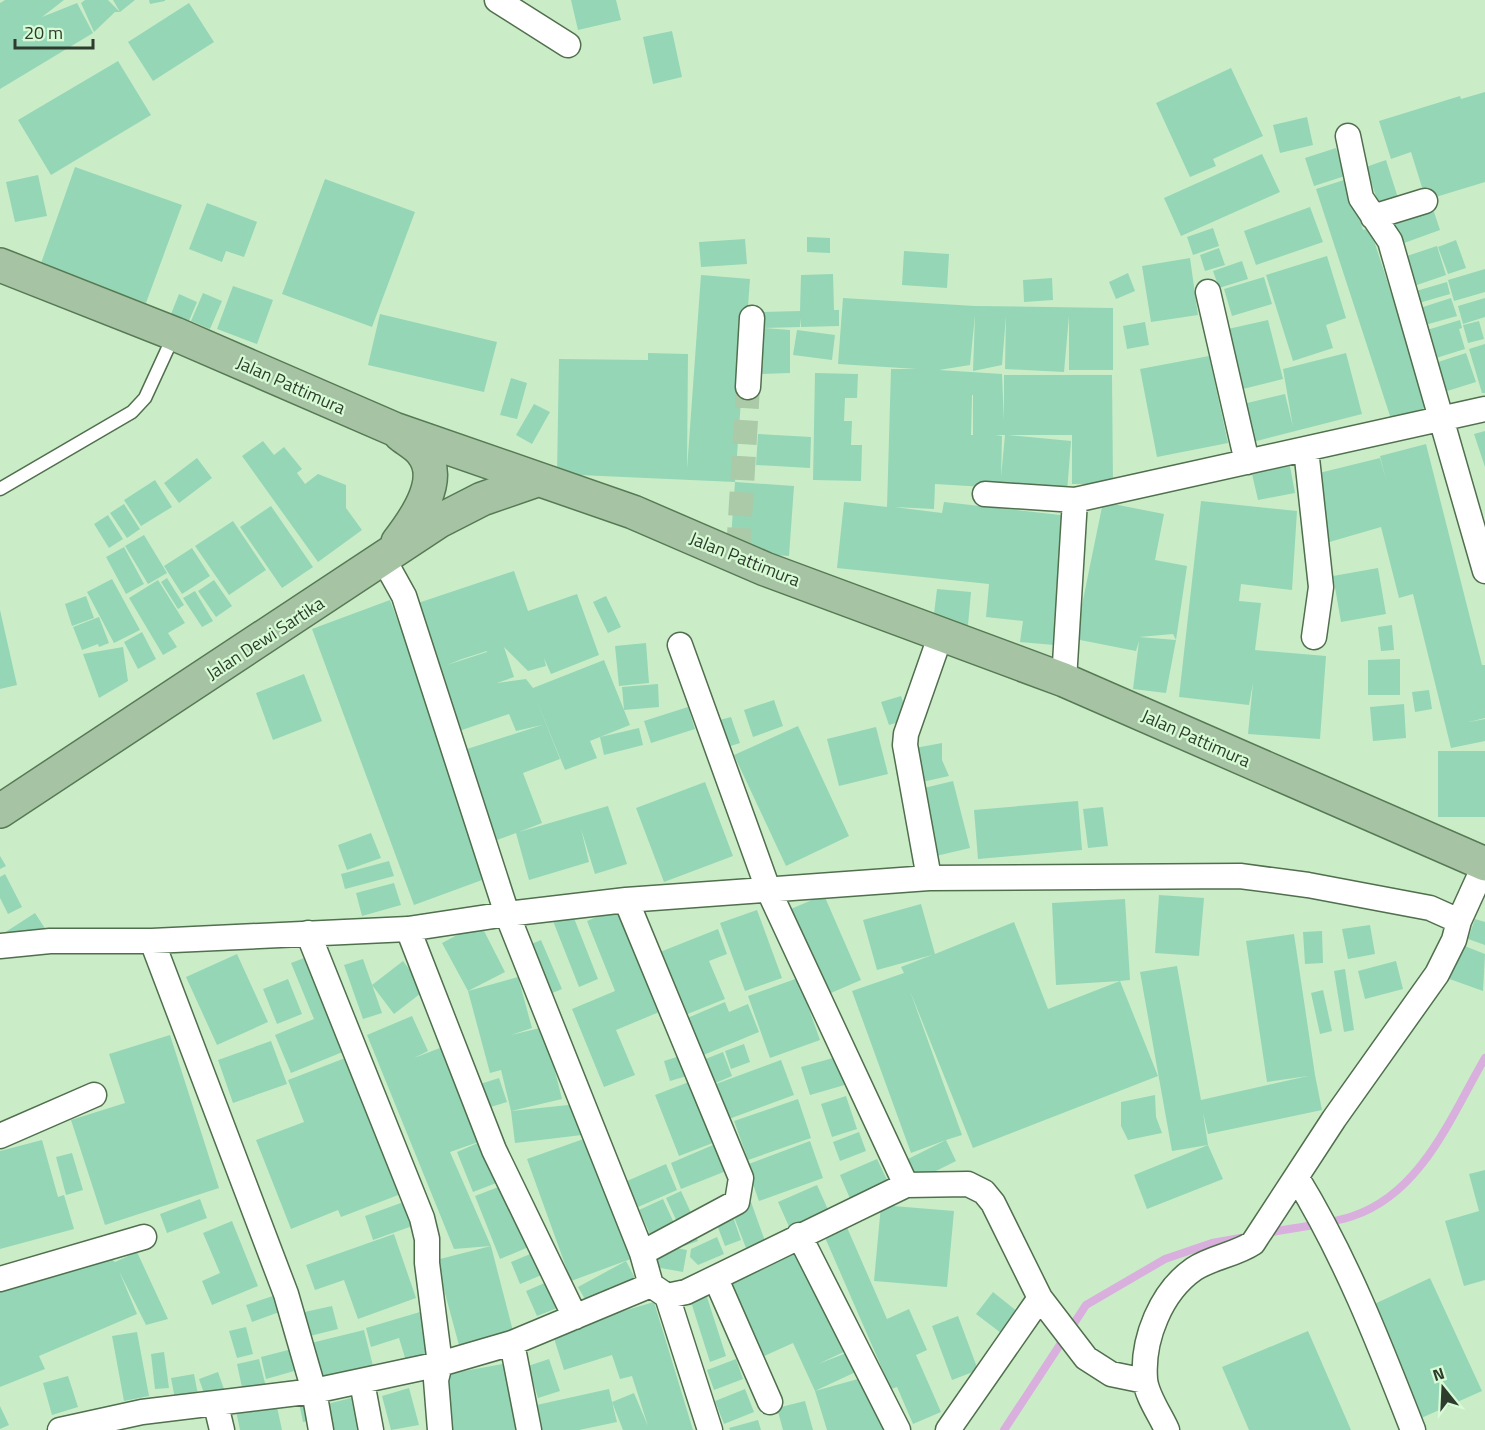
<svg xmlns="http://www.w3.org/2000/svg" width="1485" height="1430" font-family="'Titillium Web',sans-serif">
	<rect width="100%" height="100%" fill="#caedc7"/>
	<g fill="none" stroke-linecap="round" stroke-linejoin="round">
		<path stroke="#d9afde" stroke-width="8" d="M1267,1233C1295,1227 1326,1225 1353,1216C1422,1193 1451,1116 1485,1058
			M1004,1430L1086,1305L1165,1259L1212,1243L1246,1237"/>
	</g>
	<path fill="#95d6b7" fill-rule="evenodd" d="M5,0H64L42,17L77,3L93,33L0,89V3Z
		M85,0H108L120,12H115L94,32L81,3Z
		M113,0H135L120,12Z
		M149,0H165V1L150,4Z
		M571,0H616L621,20L578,30Z
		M189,3L214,42L153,81L128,42Z
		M672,31L682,77L653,84L643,37Z
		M118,61L151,115L51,175L18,120Z
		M1231,68L1263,136L1213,159L1216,166L1190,177L1156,103Z
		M1485,92V182L1426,200L1411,152L1391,159L1379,121L1460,96L1461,99Z
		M1307,117L1313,145L1280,153L1273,125Z
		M1336,148L1345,176L1314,186L1305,158Z
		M1262,154L1280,192L1181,236L1164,198Z
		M1386,160L1398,198L1379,205L1366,167Z
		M75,167L182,205L146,303L40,266Z
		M38,175L47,216L15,222L6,182Z
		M325,179L415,212L372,327L282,294Z
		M1347,179L1363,230L1370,228L1428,407L1391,419L1316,189Z
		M1430,200L1440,230L1393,247L1382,217Z
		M207,203L257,222L244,257L226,251L222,262L189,249Z
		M1310,207L1323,242L1256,265L1244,231Z
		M1213,228L1219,246L1193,255L1187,237Z
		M807,237L830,238V253L807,252Z
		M745,239L747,264L701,267L699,242Z
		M1456,240L1466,268L1448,274L1438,247Z
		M1437,246L1446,275L1411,287L1401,258Z
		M1219,248L1225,265L1205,271L1200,255Z
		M904,251L949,254L947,288L902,285Z
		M1327,256L1346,318L1326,325L1333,348L1293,361L1266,275Z
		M1190,258L1198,315L1151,322L1142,266Z
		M1242,261L1248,279L1219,288L1213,271Z
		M1485,269V292L1454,301L1448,280Z
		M1128,273L1135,291L1116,299L1109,282Z
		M833,274L834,310H839V326L801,327L800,318V327L764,328L790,330V373L758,374L759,312L800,311L801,275Z
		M701,275L750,279L735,482L557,474L559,359L648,360V353L688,354L687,469Z
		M1264,277L1272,304L1232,316L1224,289Z
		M1052,278L1053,300L1024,302L1023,280Z
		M1447,282L1450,294L1419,303L1416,291Z
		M233,286L273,300L257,344L217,329Z
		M203,293L222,301L210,329L191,321Z
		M179,294L197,302L189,321L171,314Z
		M843,298L975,306L1113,308V370H1069V316L1064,372L1005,369L1006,316L1002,365L973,371L975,315L970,365L939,370L1002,374L1004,421V375H1112L1113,484H1072V435H1008L1071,441L1067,492L935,484L934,509L894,507L942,513L944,502L1069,516L1054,645L1020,642L1023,621L986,617L989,584L837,568L844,502L887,507L891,369H917L838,364ZM972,395H973V435H971ZM995,435H1005L1001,477L1002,436Z
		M1451,298L1457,316L1425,325L1420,308Z
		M1485,298V317L1463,324L1458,306Z
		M380,314L497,342L484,392L368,365Z
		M1268,320L1283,379L1243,389L1228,329Z
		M1460,320L1462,328L1459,329L1465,349L1436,358L1427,330Z
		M1479,321L1484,339L1468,343L1463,325Z
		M1145,322L1149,345L1127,349L1123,326Z
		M797,330L835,335L832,360L793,355Z
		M1485,344V393H1482L1469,349Z
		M1346,353L1362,414L1249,443L1239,405L1285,394L1293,427L1283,369Z
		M1466,353L1476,382L1444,392L1435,363Z
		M1209,356L1228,443L1157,457L1140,369Z
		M815,373L858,374L857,398H845L844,421H852L851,445H862L861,481L813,480Z
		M511,378L527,383L517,419L500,415Z
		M534,404L550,412L532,444L516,435Z
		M1485,431V467L1474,434Z
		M758,434L811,437L810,468L756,465Z
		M263,441L274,455L284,447L302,469L297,473L305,484L318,474L346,485V508L362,530L318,562L242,456Z
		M1426,444L1482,665H1485V718L1469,722L1485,719V741L1451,748L1413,594L1399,598L1381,527L1326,543L1311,475L1380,458L1386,480L1380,456Z
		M197,458L212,478L179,503L164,483Z
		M1290,466L1295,493L1258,500L1252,474Z
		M155,480L172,507L141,526L124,500Z
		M735,482L794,486L789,556L730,552Z
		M1201,501L1297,511L1292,590L1241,584L1239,601L1261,603L1255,650L1326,656L1320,739L1248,734L1253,683L1249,705L1179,697Z
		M1103,502L1164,514L1155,560L1187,566L1176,640L1173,634L1139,637L1176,640L1166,693L1133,689L1139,641L1136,651L1075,639Z
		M124,504L140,529L127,538L110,513Z
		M271,506L313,567L282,588L240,527Z
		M108,515L123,539L109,548L94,524Z
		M233,521L266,570L229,595L195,546Z
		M144,535L167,573L148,584L125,546Z
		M124,547L144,584L126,594L106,557Z
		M192,548L210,576L182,594L164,566Z
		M1378,568L1386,614L1341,622L1333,576Z
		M514,571L528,611L577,594L599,655L551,674L544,658L546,666L528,671L504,647L514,677L497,683L526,679L533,688L604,660L630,725L600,737L639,728L643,745L604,755L600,737L590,741L597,758L565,770L536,699L560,759L523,773L542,823L519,832L608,806L627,864L595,874L581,829L589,862L529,880L516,833L497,840L464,750L542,725L516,731L509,714L459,731L415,604ZM487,651V652L447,665L462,659Z
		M167,578L184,605L178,609L161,582Z
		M112,579L140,630L114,643L87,592Z
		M158,580L185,623L168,633L177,647L163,655L129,598Z
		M214,580L232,606L216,617L198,591Z
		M937,589L971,592L968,625L933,622Z
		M195,591L213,621L202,627L183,598Z
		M86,596L94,618L72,626L65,604Z
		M606,596L621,627L608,633L593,602Z
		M390,600L493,876L414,905L312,629Z
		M0,610L17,685L0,689Z
		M99,617L109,643L99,647L98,644L82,650L73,627Z
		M1392,625L1394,650L1381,651L1378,627Z
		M142,632L156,659L138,669L124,642Z
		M646,643L649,683L619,686L615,646Z
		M123,647L128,681L99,698L83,654Z
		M1400,659V695H1368V660Z
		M304,674L322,721L273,740L256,693Z
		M658,684L659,707L624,710L622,687Z
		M1429,690L1432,709L1415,712L1412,692Z
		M901,696L909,719L889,725L881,702Z
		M774,700L783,726L753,737L744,710Z
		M1404,704L1406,738L1373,741L1370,707Z
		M688,707L695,729L651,743L644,721Z
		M731,717L740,743L724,748L716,721Z
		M798,726L849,836L786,866L734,755Z
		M876,727L888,774L839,786L827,739Z
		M942,743V760L949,776L922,782L915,748Z
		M1438,751H1485V817H1438Z
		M953,781L970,848L936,856L920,789Z
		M705,782L733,856L664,882L636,808Z
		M1078,801L1082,850L978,859L974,810Z
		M1103,807L1108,846L1088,848L1083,809Z
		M371,833L381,858L347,870L338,845Z
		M0,856L6,866L0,869Z
		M389,861L394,876L345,889L341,874Z
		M5,874L22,907L8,914L0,898V877Z
		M394,883L401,905L362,916L356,893Z
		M824,895L861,980L824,996L786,911Z
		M1159,895L1204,898L1199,956L1155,953Z
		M1125,899L1130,980L1120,981L1158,1076L973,1148L910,991L962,1135L946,1140L956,1161L914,1182L904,1161L946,1140L911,1153L852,991L904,973L901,967L932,955L877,970L863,920L921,904L935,954L1014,922L1048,1009L1120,981L1056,985L1052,903Z
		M623,906L664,1010L616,1030L635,1075L604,1087L572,1009L615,991L587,921Z
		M757,910L782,978L745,991L720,923Z
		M35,913L46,930L14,949L4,933Z
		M572,913L598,979L579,987L553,921Z
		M1475,919L1485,922V945L1468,939Z
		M480,923L505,972L468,991L442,943Z
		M1370,925L1375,954L1348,959L1342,929Z
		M718,929L727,954L709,961L725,999L685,1015L660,952Z
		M1322,931L1323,963L1305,964L1303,932Z
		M1294,934L1315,1075L1322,1110L1208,1134L1203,1113L1208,1145L1223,1179L1147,1209L1134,1175L1208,1145L1172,1151L1140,972L1177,966L1201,1100L1308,1076L1267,1082L1246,941Z
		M541,940L562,989L545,996L524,947Z
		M1457,943L1485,954L1483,991L1444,977Z
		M237,954L268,1022L217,1045L186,977Z
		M312,955L350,1049L291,1073L275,1035L314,1019L291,963Z
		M363,959L382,1013L363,1019L344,965Z
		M403,961L425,990L394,1014L372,985Z
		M1396,961L1403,989L1365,999L1358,971Z
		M1345,969L1354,1030L1344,1032L1334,971Z
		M518,977L532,1028L511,1035L544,1027L562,1099L511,1111L578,1104L582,1135L515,1143L511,1111L501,1070L490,1073L468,991Z
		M798,978L820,1040L770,1058L748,996Z
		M288,979L302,1014L277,1024L263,989Z
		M1323,990L1332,1031L1320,1034L1311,993Z
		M725,1002L729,1012L748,1004L759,1032L701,1056L685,1019Z
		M412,1016L428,1051L414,1058L445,1046L484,1140L450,1152L491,1246L454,1249L367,1035Z
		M170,1035L219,1188L105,1225L71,1120L125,1103L109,1054Z
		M271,1041L287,1084L233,1103L218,1060Z
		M744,1044L750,1062L731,1069L725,1051Z
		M723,1052L732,1076L713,1084L703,1060Z
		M353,1055L406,1192L341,1217L338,1210L291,1229L256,1140L304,1122L288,1080Z
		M683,1055L690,1075L670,1081L664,1061Z
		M840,1056L848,1084L810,1095L801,1067Z
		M781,1060L794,1095L729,1119L716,1084Z
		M499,1078L507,1102L481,1110L474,1086Z
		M694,1080L718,1141L679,1156L655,1095Z
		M1155,1095L1156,1117L1162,1133L1128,1140L1121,1126V1102Z
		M846,1096L857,1129L832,1137L821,1104Z
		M798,1099L811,1138L748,1160L734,1121Z
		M859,1132L866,1151L840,1161L833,1142Z
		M592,1136L639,1256L571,1281L527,1159Z
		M487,1139L504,1180L473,1192L457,1152Z
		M42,1140L58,1197L64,1195L74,1229L0,1249V1151Z
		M810,1141L823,1178L759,1201L746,1165Z
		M720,1142L731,1169L681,1189L671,1163Z
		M72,1153L83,1190L66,1195L56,1157Z
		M877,1159L889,1184L851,1201L840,1175Z
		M666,1164L677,1190L638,1207L627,1181Z
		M1485,1170V1280L1464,1286L1445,1221L1479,1211L1469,1174Z
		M506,1184L531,1246L500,1259L475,1196Z
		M817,1185L830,1214L791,1231L778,1202Z
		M681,1191L692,1215L677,1222L666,1198Z
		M200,1199L207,1218L167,1233L160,1214Z
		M663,1199L674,1223L650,1234L639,1210Z
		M409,1200L418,1224L373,1240L365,1216Z
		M751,1202L765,1241L746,1248L731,1209Z
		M881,1205L954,1211L947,1287L874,1281Z
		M731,1211L741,1240L725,1246L714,1217Z
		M842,1216L887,1319L909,1309L927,1350L916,1355L941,1412L913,1424L897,1387L891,1389L820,1226Z
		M232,1221L258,1286L212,1305L202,1281L220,1273L203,1233Z
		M692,1228L698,1241L684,1246L679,1234Z
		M394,1234L416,1298L358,1319L344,1280L315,1290L306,1265Z
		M717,1237L724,1254L698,1265L690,1257L691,1249Z
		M659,1245L687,1250L683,1272L655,1267Z
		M491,1246L514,1335L460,1349L436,1260Z
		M799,1249L848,1350L818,1364L854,1350L862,1369L815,1391L865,1377L892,1430H827L815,1391L793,1343L760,1358L726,1283Z
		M103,1252L115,1262L137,1252L168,1319L146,1325L119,1271L137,1314L39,1356L45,1369L0,1387V1289Z
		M535,1252L544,1274L520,1284L511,1262Z
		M626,1261L637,1282L590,1308L578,1287Z
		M1430,1278L1482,1391L1419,1419L1368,1307Z
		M554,1279L565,1305L537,1316L526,1291Z
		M993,1292L1018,1312L1001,1333L976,1314Z
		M276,1295L282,1311L252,1322L246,1305Z
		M707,1297L726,1356L710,1362L691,1302Z
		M654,1302L693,1430H623L612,1402L617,1422L579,1430H537L532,1406L609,1389L612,1402L634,1393L648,1426L632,1376L620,1379L612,1355L564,1370L552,1332Z
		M332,1306L338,1329L306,1337L300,1313Z
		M420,1312L433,1352L406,1361L399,1338L371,1347L366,1328Z
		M958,1316L978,1370L952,1380L932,1326Z
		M246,1327L253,1354L237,1358L229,1331Z
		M364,1330L373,1366L320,1379L311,1343Z
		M1308,1331L1351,1430H1249L1222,1367Z
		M137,1332L149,1396L124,1401L112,1336Z
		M292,1349L298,1370L266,1379L261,1357Z
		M164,1352L169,1388L155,1389L151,1354Z
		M259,1359L266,1387L243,1392L237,1364Z
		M549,1359L560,1391L538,1398L528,1366Z
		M736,1359L743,1379L714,1390L707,1370Z
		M508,1363L523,1430H447L437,1376Z
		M218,1372L225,1392L206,1399L199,1379Z
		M194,1374L199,1400L176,1404L171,1378Z
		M68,1376L78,1407L52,1415L43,1383Z
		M409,1388L419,1425L391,1430L382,1396Z
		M745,1389L754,1412L724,1424L715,1401Z
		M311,1395L316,1420L303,1422L298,1398Z
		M355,1397L362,1430H332L327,1404Z
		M275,1398L282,1430H240L235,1406Z
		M805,1401L813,1430H783L777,1408Z
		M0,1406L9,1425L0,1429Z
		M758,1420L761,1430H730L729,1428Z"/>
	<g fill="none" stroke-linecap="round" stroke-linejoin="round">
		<path stroke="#abcaa8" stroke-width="24" stroke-dasharray="24 12" stroke-linecap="butt" d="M738,552L748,387"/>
		<g stroke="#506f4d" stroke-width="15">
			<path id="service" d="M0,489L132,412L145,398L174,335"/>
		</g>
		<g stroke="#506f4d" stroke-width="27">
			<path id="minor" d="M497,0L568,45
				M1348,136L1361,198L1390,241L1485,571
				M1373,217L1425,201
				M1208,292L1247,462
				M748,387L752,318
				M1306,449L1321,587L1314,637
				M985,494L1075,500L1485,409
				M384,560L404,596L507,914L642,1253L651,1285L667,1296L686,1292L906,1185L968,1184L984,1192L993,1203L1040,1298L1086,1358L1111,1374L1145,1381
				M680,645L768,889L906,1185
				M1064,680L1075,500
				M929,878L905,745L906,734L941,634
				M626,900L741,1178L737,1202L642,1253
				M408,929L494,1150L575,1317
				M308,933L422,1218L427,1239V1263L440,1364L436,1380L440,1430
				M152,941L286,1294L314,1391L321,1430
				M0,946L50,941H152L408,929L507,914L626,900L929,878L1240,876L1308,885L1430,908L1459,921
				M0,1136L94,1095
				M1297,1178C1346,1258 1379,1343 1413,1430
				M799,1235L898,1430
				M0,1279L144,1237
				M716,1279L770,1402
				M667,1296L710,1430
				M512,1343L529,1430
				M362,1382L371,1430
				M216,1405L222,1430
				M60,1430L142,1412L314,1391L440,1364L512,1343L651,1285
				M948,1430L1040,1298
				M1167,1430C1161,1416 1146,1395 1145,1379C1142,1339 1161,1292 1194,1269C1212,1257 1235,1255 1253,1243L1334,1119L1437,974L1454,940L1459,921L1485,864"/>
		</g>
		<g stroke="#567a53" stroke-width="36">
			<path id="primary" d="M0,265L175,334L394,429L633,512L765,569L1064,680L1485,864
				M398,542C415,520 445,479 422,452C417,445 407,440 400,434
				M0,811L439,521L482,499L537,480"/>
		</g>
		<use href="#service" stroke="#fff" stroke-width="12"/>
		<use href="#minor" stroke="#fff" stroke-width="24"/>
		<use href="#primary" stroke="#a6c4a4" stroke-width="33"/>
	</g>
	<g text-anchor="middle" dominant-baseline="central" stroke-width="4.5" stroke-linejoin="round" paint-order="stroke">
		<g font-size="18" fill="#2e3c2d" stroke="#d7fbd4">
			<text transform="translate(291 385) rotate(24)">Jalan Pattimura</text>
			<text transform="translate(745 559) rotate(22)">Jalan Pattimura</text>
			<text transform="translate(265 638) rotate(-33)">Jalan Dewi Sartika</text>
			<text transform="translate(1196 738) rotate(24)">Jalan Pattimura</text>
		</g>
	</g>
	<g transform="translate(1443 1388) rotate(342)" stroke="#d7fbd4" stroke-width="4.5" paint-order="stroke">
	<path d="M0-4.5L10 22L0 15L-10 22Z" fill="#2e3c2d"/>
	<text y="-9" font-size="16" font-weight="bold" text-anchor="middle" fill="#2e3c2d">N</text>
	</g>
	<path d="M15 39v9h78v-9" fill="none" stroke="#2e3c2d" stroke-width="3"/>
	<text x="24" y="39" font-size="18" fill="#2e3c2d" stroke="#d7fbd4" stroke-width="4.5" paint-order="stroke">20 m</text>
</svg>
